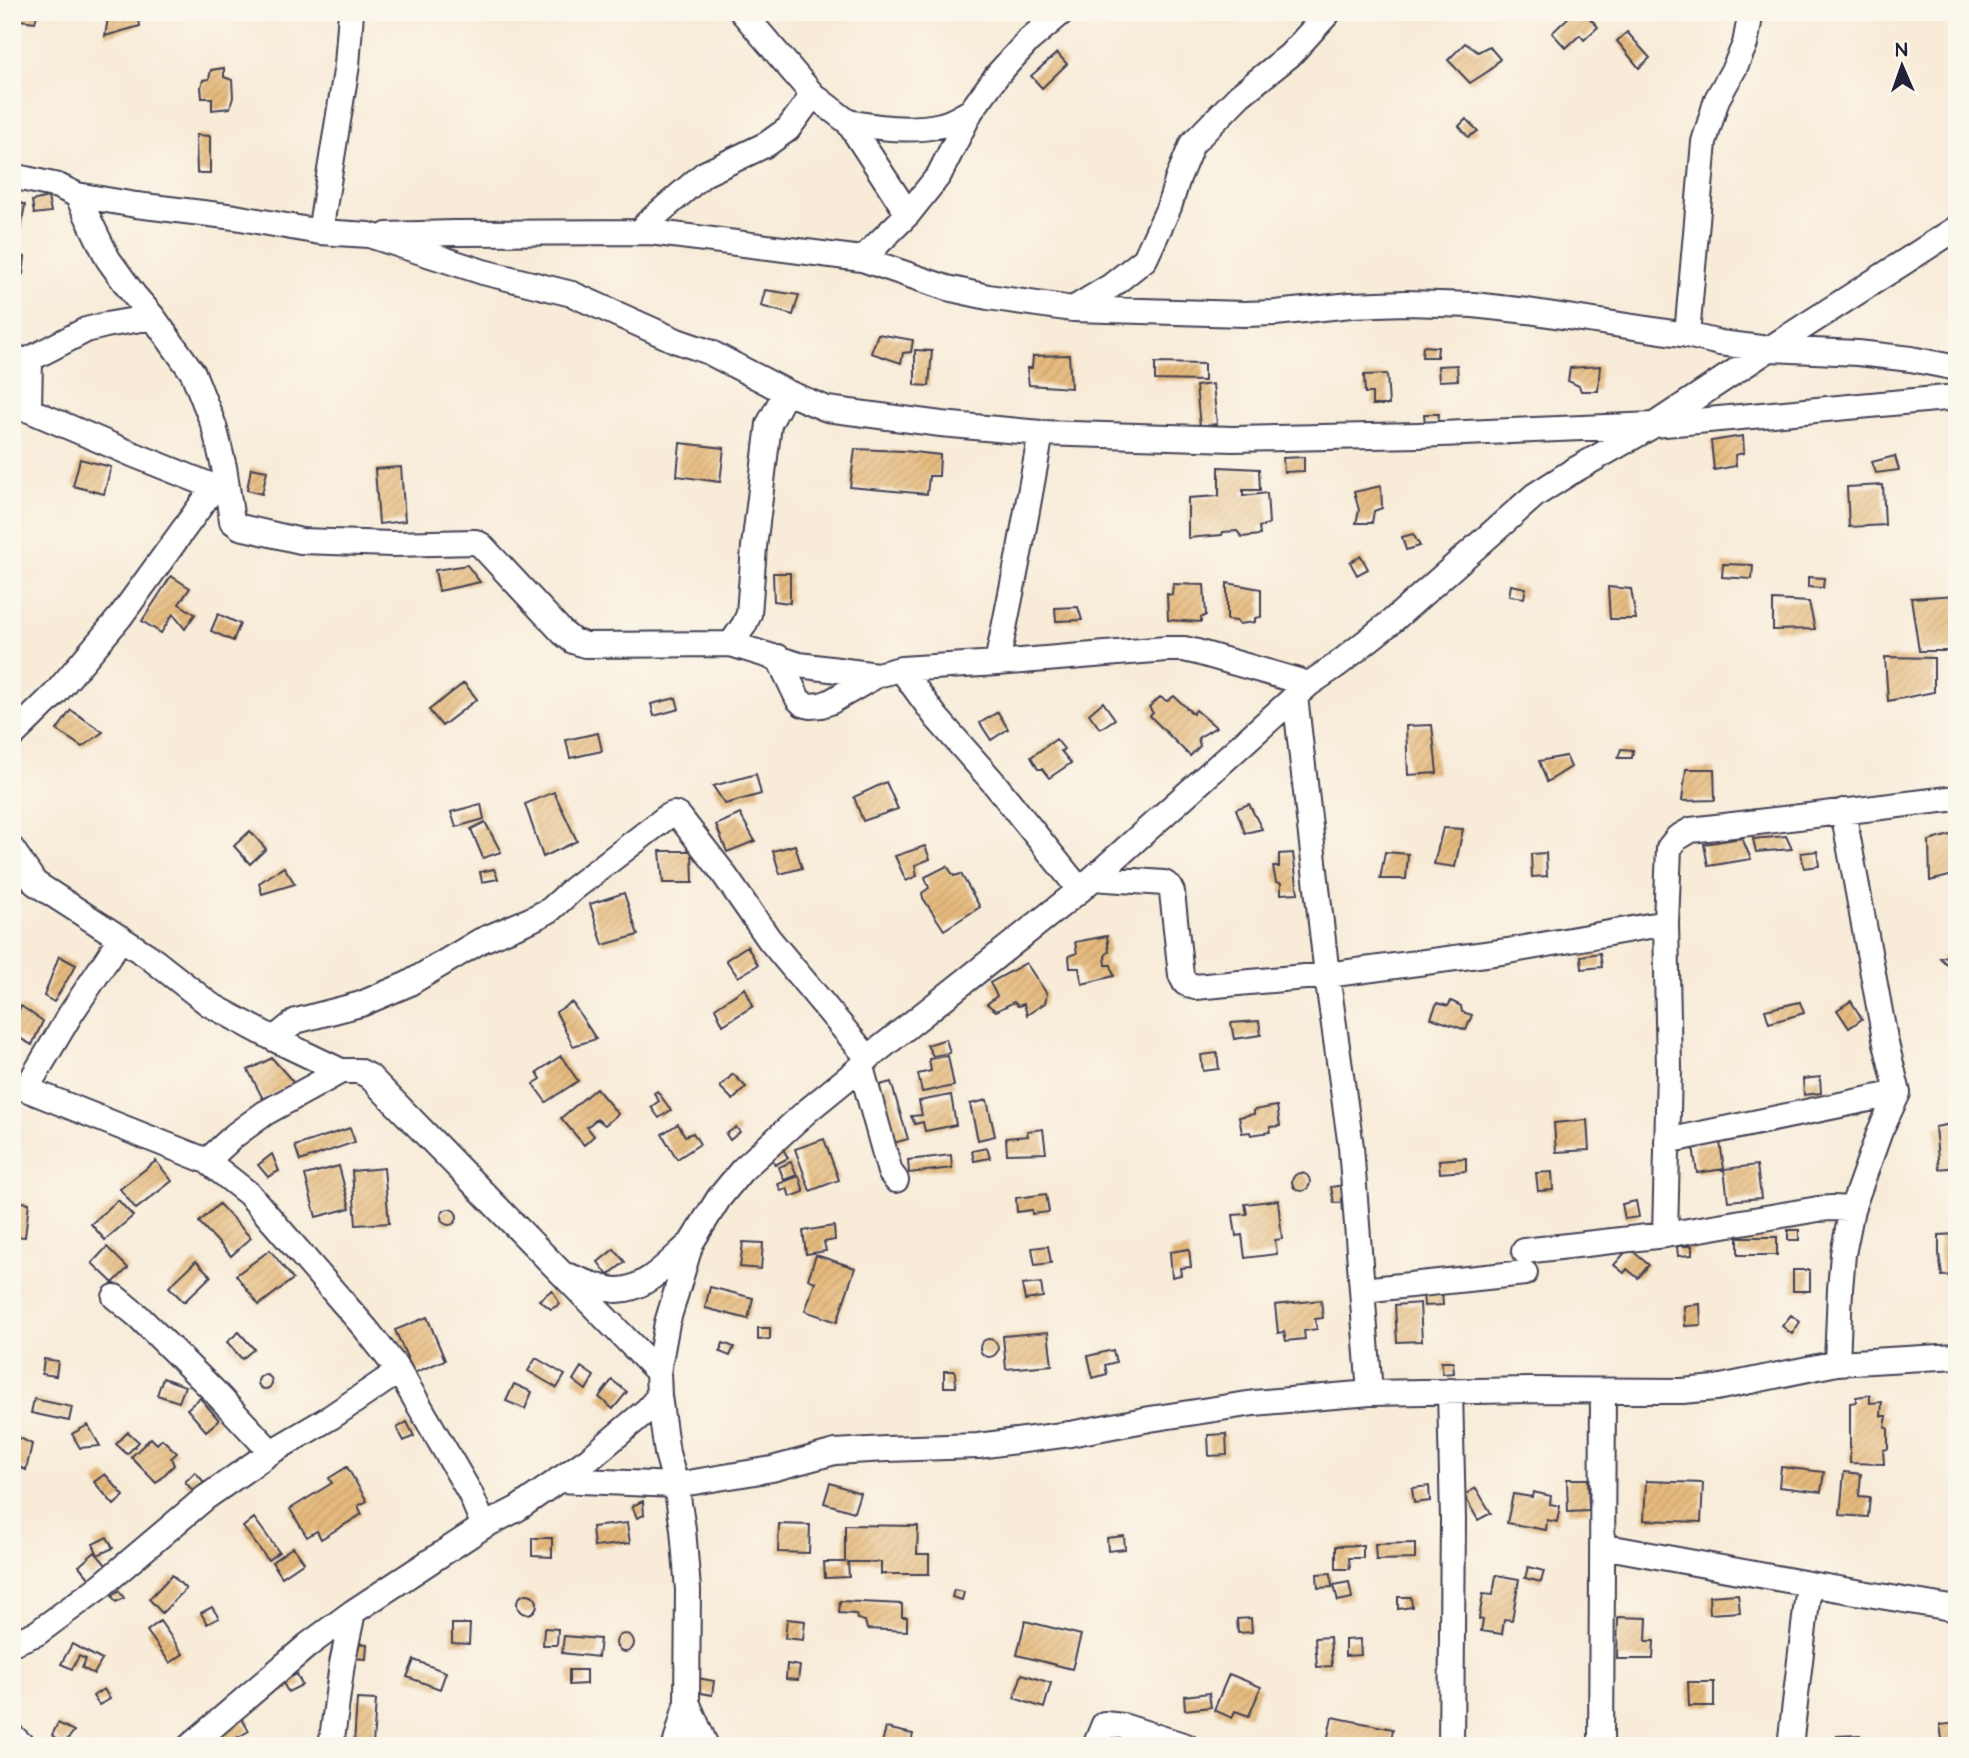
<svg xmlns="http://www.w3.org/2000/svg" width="1969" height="1758" font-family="'Architects Daughter',sans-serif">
	<defs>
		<pattern id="building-hatch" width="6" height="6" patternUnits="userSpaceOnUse" patternTransform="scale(1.75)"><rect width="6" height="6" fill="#e6ba7d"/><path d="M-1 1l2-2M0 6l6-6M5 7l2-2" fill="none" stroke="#c5a06d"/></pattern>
	</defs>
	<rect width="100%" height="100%" fill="#fbf7ec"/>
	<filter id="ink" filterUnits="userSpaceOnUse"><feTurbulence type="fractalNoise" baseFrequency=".0143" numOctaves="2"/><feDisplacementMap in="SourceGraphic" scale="14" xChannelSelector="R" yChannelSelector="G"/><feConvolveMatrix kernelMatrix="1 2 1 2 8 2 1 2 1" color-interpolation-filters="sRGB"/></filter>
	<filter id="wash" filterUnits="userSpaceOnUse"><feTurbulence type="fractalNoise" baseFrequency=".00686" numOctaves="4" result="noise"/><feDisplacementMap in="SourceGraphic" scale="28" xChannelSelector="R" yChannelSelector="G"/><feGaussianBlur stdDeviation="1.57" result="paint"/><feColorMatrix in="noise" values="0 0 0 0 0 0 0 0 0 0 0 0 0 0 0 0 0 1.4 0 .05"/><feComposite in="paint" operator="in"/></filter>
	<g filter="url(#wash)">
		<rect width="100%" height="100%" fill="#f8ebd8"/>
		<g id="blocks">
			<path fill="url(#building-hatch)" d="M12,12H38L35,22L12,19Z
				M109,12H138L140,26L105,36Z
				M1574,12H1584L1598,27L1584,40L1580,35L1566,48L1552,33Z
				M1627,32L1650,58L1639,68L1617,41Z
				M1465,43L1478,52L1489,46L1500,59L1490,70L1470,83L1448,60Z
				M1057,53L1067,64L1042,88L1031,76Z
				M224,68V77L232,80L233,97L230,108L212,110V98H202L201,87L203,80L209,79L211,70Z
				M1466,119L1478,131L1468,137L1459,126Z
				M196,135L210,136V173H197Z
				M48,197L51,212L34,214L32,201Z
				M12,199L25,205L18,241L12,240Z
				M12,254L25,257L23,274L12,272Z
				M765,290L799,295L793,315L761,306Z
				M878,334L913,340L911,352L903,353L901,363L871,353Z
				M1423,346L1438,347L1437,357H1422Z
				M915,350L932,351L929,386L915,385Z
				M1069,355L1071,388L1029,385L1027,368H1032L1033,356Z
				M1155,363L1204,364V381L1155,380Z
				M1457,365L1458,380L1439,381L1438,366Z
				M1600,366L1598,391H1581L1579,386L1568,381L1570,368Z
				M1387,374L1389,405H1372V393H1365L1364,375Z
				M1213,384L1217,424L1200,426L1196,386Z
				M1424,414H1439L1438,422L1425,423Z
				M1743,436L1744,453L1735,455L1736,466L1714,470L1711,441Z
				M680,443L724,448L720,482L677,476Z
				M855,449L904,451L940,455L939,476H929L927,494L850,487Z
				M1895,456L1899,470L1876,473L1872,462Z
				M1304,457V471L1284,472L1283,458Z
				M80,459L111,467L104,494L73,486Z
				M401,467L405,521L379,524L375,469Z
				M1219,467L1259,469L1260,490H1243V496L1267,493L1269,524L1259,527L1260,535L1242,537L1237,531L1223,532L1222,535L1188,538V498L1219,496Z
				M251,468L267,471L262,494L247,490Z
				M1883,485L1885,525L1849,527L1847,487Z
				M1381,486L1382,508L1374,511L1372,523H1356L1359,510L1354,492Z
				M1413,534L1420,546L1406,550L1402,537Z
				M1361,556L1368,569L1357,575L1350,562Z
				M1723,564L1753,565L1752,579L1722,577Z
				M467,565L480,582L439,591L435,570Z
				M773,573H790V603L774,601Z
				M171,576L190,588L179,604L195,614L185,629L173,614L161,633L142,621Z
				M1808,577L1824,578L1823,588L1808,587Z
				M1227,583L1261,589V617L1255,618V622L1239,624L1237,621L1227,620Z
				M1173,584L1204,585L1206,615L1201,618V622L1168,620L1167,594L1172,595Z
				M1511,585L1526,588L1524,598L1509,596Z
				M1608,587L1631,589L1636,619H1610Z
				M1957,595V651H1919L1911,598Z
				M1773,600L1809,602L1815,629L1773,630Z
				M1078,607L1082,620L1056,621L1055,608Z
				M218,614L240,624L233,641L211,631Z
				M1885,657L1934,658V692L1888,701Z
				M464,683L477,699L442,726L429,710Z
				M1174,696L1193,714L1196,710L1216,727L1198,738L1200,746L1190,756L1150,716L1153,713L1149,707L1160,697L1167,701Z
				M676,698L679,709L654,716L651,704Z
				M1103,702L1115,719L1100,729L1089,714Z
				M71,710L103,732L82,747L57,730Z
				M998,712L1008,729L991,740L980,723Z
				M1432,725L1437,773L1408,775L1406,726Z
				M598,733L602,751L570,758L566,740Z
				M1056,739L1064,749L1061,751L1071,763L1049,778L1042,769H1038L1031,757Z
				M1621,749L1633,750L1632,758H1618Z
				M1566,756L1571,767L1547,782L1539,761Z
				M1686,769H1714L1715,800L1682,801Z
				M756,774L761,794L725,804L713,786Z
				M886,782L898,809L863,821L854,797Z
				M554,792L577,841L543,857L525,804Z
				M481,804L484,819L456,827L451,812Z
				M1249,804L1262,829L1245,833L1236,809Z
				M740,814L755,841L727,852L716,825Z
				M485,822L501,852L483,858L471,829Z
				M1443,828L1463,829L1455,867L1434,864Z
				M250,831L266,849L250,864L234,846Z
				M1957,833V874L1930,881L1929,841Z
				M1786,836L1792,849L1756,852L1753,839Z
				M1742,838L1751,859L1708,866L1704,844Z
				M795,845L802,868L780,874L773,851Z
				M925,846L930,859L915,865L917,876L906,881L895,856Z
				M660,851H692L693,883H663Z
				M1817,851L1819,866L1804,868L1801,853Z
				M1385,852L1408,854L1406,879H1380Z
				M1293,853L1298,893L1281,894V883L1276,882L1273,867H1279V854Z
				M1546,853L1547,876L1532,877L1531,854Z
				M947,866L954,876L961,874L980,907L944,930L923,898L922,893L929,888L925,877Z
				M284,867L295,884L262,894L259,883Z
				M494,869L498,879L482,882L480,872Z
				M624,893L638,935L603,945L590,904Z
				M1107,936L1109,951L1105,956L1106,965H1111L1114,976L1082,984L1079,968H1070L1069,956L1077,953L1075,942Z
				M747,946L758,965L738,977L726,960Z
				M1600,953L1602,967L1582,969L1581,956Z
				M1957,953V974L1940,958Z
				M59,956L76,965L54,1002L44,996Z
				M1026,963L1047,994L1045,1003L1027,1015L1024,1004L1018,1006L1014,1002L996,1011L987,1004L997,996L990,983Z
				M745,988L753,1006L723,1025L715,1008Z
				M1451,1001L1461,1006L1462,1012L1472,1015L1466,1030L1431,1018L1437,1003L1448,1006Z
				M1851,1001L1862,1019L1849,1028L1837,1010Z
				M572,1002L596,1039L573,1046L556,1012Z
				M1800,1002L1804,1013L1769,1023L1765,1010Z
				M21,1006L43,1021L32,1045L12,1034V1024Z
				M1259,1021L1261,1035L1234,1039L1231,1023Z
				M946,1039L950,1053L933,1056L927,1045Z
				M1217,1053L1219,1069L1203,1071L1201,1055Z
				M561,1056L578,1081L546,1102L533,1084L541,1079L537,1072Z
				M948,1056L954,1086L922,1092L918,1074L931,1071L929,1059Z
				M272,1058L294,1083L263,1099L248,1070Z
				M733,1074L746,1087L733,1100L720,1087Z
				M1820,1077L1821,1093L1804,1095L1803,1079Z
				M891,1082L908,1139L893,1143L876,1086Z
				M596,1088L618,1114L605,1125L597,1119L587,1127L594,1136L584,1145L561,1118Z
				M657,1091L671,1110L659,1118L651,1107L659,1101L654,1093Z
				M951,1095L956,1125L925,1131L923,1122L915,1124L911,1116L922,1115L919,1101Z
				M987,1100L995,1136L978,1140L970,1104Z
				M1277,1106L1280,1126L1270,1127V1132L1251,1135L1250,1132L1242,1133L1239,1117L1254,1114V1110Z
				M1587,1120L1589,1150L1556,1152L1554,1123Z
				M1957,1123V1167L1939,1169L1935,1127Z
				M678,1124L685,1136L693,1133L700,1144L677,1159L662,1134Z
				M736,1127L740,1132L730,1140L726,1134Z
				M350,1128L355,1142L300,1161L295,1146Z
				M1043,1129L1046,1153L1007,1154L1006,1138L1028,1136L1027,1131Z
				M824,1139L839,1180L810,1191L795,1149Z
				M1720,1142L1724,1169L1697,1173L1693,1146Z
				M782,1147L788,1158L775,1165L772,1158L778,1155L776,1150Z
				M987,1148L990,1158L974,1161L972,1151Z
				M272,1154L279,1171L268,1177L258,1165Z
				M951,1155L952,1168L909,1173L908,1160Z
				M1466,1158V1171L1440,1173L1439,1160Z
				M156,1161L172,1181L136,1209L120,1189Z
				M791,1162L797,1175L784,1180L779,1167Z
				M1757,1165L1761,1198L1728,1201L1724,1169Z
				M339,1166L350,1208L316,1217L305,1175Z
				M384,1168L389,1223L356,1225L352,1171Z
				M1552,1172L1553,1190L1538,1191L1536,1173Z
				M1292 1182a9 9 0 1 1 18 0a9 9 0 1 1-18 0Z
				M799,1176L804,1192L790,1197L787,1188L781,1191L778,1184Z
				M1344,1185L1346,1202L1334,1203L1331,1187Z
				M1046,1194L1049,1212L1032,1214V1210L1017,1212L1016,1198Z
				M118,1200L133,1216L105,1240L91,1224Z
				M1278,1200L1282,1239L1275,1240L1277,1254L1245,1258L1242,1235L1236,1236L1233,1215L1247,1214L1245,1204Z
				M12,1201L29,1203L25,1237L12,1236Z
				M1636,1201L1639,1217L1625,1219L1622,1204Z
				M219,1204L251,1238L231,1256L199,1222Z
				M441 1217a8 8 0 1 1 16 0a8 8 0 1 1-16 0Z
				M834,1226L835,1240L824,1242L826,1251L806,1254L803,1231Z
				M1788,1230H1799V1240H1788Z
				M1957,1234V1275L1942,1276L1939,1254V1235Z
				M1738,1237H1777V1255H1738Z
				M743,1242L763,1243L761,1269L740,1267Z
				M1048,1246L1051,1263L1035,1265L1032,1248Z
				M1677,1246H1692V1255L1678,1256Z
				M107,1247L128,1268L113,1283L92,1263Z
				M1629,1248L1649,1265L1638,1278L1627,1269L1624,1273L1614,1265Z
				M614,1249L625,1262L608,1275L598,1262Z
				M1189,1249L1191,1267L1180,1268L1181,1275L1172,1277L1170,1252Z
				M270,1250L293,1279L259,1305L236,1275Z
				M816,1255L855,1268L837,1322L805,1311L815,1282L808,1279Z
				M196,1261L211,1276L184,1302L169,1287Z
				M1793,1270H1810V1291H1793Z
				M1041,1283L1043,1297L1025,1300L1022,1285Z
				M710,1287L753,1298L748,1319L705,1308Z
				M552,1290L560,1304L551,1309L539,1300Z
				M1442,1290L1443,1305L1424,1306L1423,1291Z
				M1321,1300L1323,1318L1315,1319L1317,1329L1304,1331L1305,1339L1286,1341L1284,1332L1278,1333L1275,1305Z
				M1420,1303L1422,1341L1397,1342L1395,1305Z
				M1700,1304L1701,1325L1685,1326L1684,1306Z
				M1791,1315L1800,1322L1792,1334L1782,1326Z
				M427,1317L445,1360L414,1373L395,1330Z
				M758,1328H770V1339L758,1340Z
				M239,1332L254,1349L242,1359L227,1342Z
				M1048,1332L1052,1365L1006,1369L1003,1336Z
				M980 1348a9 9 0 1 1 18 0a9 9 0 1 1-18 0Z
				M723,1343L734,1347L730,1356L720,1352Z
				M1113,1350L1116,1362L1105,1365L1107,1374L1093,1378L1088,1356Z
				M536,1358L565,1375L557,1388L528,1371Z
				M44,1359L58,1361L56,1376L42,1374Z
				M1441,1362H1453L1454,1373L1443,1374Z
				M581,1367L594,1376L586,1390L573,1380Z
				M944,1371H955L956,1387H944Z
				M258 1382a7 7 0 1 1 14 0a7 7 0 1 1-14 0Z
				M163,1378L185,1386L179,1402L157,1395Z
				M612,1380L627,1392L613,1409L599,1397Z
				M514,1384L532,1392L525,1409L506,1401Z
				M1870,1395V1403L1882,1402L1881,1416H1887L1885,1427L1888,1429V1449L1883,1450L1884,1464L1850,1463V1403L1856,1402V1397Z
				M200,1398L219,1420L206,1431L187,1409Z
				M34,1399L72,1407L69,1421L31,1413Z
				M407,1422L414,1436L404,1441L397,1428Z
				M88,1425L100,1446L80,1448L72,1434Z
				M128,1432L139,1442L127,1454L116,1444Z
				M12,1434L32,1444L26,1470L12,1464Z
				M1226,1434L1227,1455L1209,1456L1208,1435Z
				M151,1438L157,1444L162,1439L177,1453L171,1458L174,1465L156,1483L131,1457Z
				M347,1467L367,1501L358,1506L362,1514L321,1539L317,1531L307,1537L290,1509L332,1483L329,1478Z
				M1781,1467L1824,1472L1821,1492L1779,1487Z
				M195,1472L204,1482L194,1492L185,1482Z
				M1844,1472L1861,1474L1859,1496L1870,1497L1868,1517L1840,1515Z
				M105,1474L124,1496L114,1505L94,1482Z
				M1567,1479H1588L1589,1511L1568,1512Z
				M1646,1481L1703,1483L1701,1522L1644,1520Z
				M830,1483L860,1493L854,1512L824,1503Z
				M1429,1486L1430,1501L1414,1503L1412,1488Z
				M1476,1488L1491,1513L1478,1520L1464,1495Z
				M1533,1492L1551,1496L1550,1504L1560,1506L1557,1522L1547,1520L1546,1530L1507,1523L1513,1494L1532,1497Z
				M643,1501L644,1515L637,1518L632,1506Z
				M254,1518L279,1552L268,1560L243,1527Z
				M627,1523L630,1543L594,1547L592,1527Z
				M779,1524L810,1525L809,1553L778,1552Z
				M845,1525L918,1526L917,1554H929V1574H881V1562H848L849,1577L825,1578L824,1562H845Z
				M1124,1536L1125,1549L1108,1551L1107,1538Z
				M107,1537L113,1548L98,1555L93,1544Z
				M532,1538H552V1557L532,1556Z
				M1415,1543V1559L1376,1560L1375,1544Z
				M1363,1545V1558H1349L1350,1569H1336V1546Z
				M293,1547L304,1562L282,1577L272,1562Z
				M95,1552L106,1565L90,1579L79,1566Z
				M1528,1567L1544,1571L1541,1582L1525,1578Z
				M1331,1573L1332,1587L1318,1588L1317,1574Z
				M172,1575L186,1589L162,1613L149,1599Z
				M1496,1575L1519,1579L1512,1620L1504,1619L1502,1634L1481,1631L1483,1620L1479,1619L1483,1594L1493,1595Z
				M1349,1582L1352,1598L1338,1601L1334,1585Z
				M954,1590L964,1592L962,1600L952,1597Z
				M119,1591L124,1598L116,1602L112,1596Z
				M1738,1594L1740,1612L1710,1614L1709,1596Z
				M517 1604a10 10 0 1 1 20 0a10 10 0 1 1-20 0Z
				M1398,1597H1411L1412,1607L1398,1609Z
				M840,1601L902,1604V1617H907V1631L867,1629L865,1621L857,1619L856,1614L839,1613Z
				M212,1607L219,1618L207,1624L201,1613Z
				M1618,1617L1647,1618L1646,1641H1654L1653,1659H1617Z
				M1251,1618L1252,1632L1238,1633L1237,1619Z
				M787,1619L805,1621L803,1640L785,1638Z
				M160,1621L183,1654L170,1663L147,1631Z
				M1025,1621L1081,1635L1072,1669L1017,1655Z
				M452,1624H470L469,1644L452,1643Z
				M544,1628L558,1629L557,1645H543Z
				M616 1643a9 9 0 1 1 18 0a9 9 0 1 1-18 0Z
				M564,1636L600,1639L598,1657L562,1653Z
				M1330,1637L1332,1666L1317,1667L1315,1638Z
				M1360,1639L1361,1655L1345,1656V1640Z
				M354,1643L367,1644L366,1659L353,1658Z
				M72,1644L102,1660L94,1674L82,1668L86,1659L79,1656L72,1669L61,1664Z
				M414,1660L446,1672L440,1689L407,1677Z
				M787,1664L800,1666L798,1680L786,1679Z
				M569,1670H586V1684L569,1685Z
				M297,1674L302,1685L288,1692L282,1681Z
				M1022,1674L1051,1683L1044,1708L1014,1698Z
				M1229,1674L1261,1687L1249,1716L1235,1711L1232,1718L1214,1710Z
				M697,1678L714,1681L712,1695L695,1692Z
				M1688,1682H1714V1706H1689Z
				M104,1689L110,1699L99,1705L93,1696Z
				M1209,1693L1211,1707L1185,1710L1184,1696Z
				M357,1699L376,1700L373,1745L354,1744Z
				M240,1716L249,1731L222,1746L214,1732Z
				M1332,1717L1393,1729L1390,1746H1326Z
				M58,1723L74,1731L63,1745L52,1735Z
				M1957,1723V1746H1943L1940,1725Z
				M886,1728L913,1734L910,1746H881Z
				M1860,1735V1746H1838L1837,1736Z"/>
		</g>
	</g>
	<g filter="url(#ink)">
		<use href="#blocks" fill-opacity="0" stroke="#424053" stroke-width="2"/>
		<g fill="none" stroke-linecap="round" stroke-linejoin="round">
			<g stroke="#424053" stroke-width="28">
				<path id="minor" d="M742,12L813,95L848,122L908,214
					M848,122C878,128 912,132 941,125C951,123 962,116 971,111
					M12,176L58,186L77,195L136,205L235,217L320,232L369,235L483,272L572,294L677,341L709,352L786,392L827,409L941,424L1041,433L1233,439L1418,435L1654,425L1957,397
					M77,195L108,259L134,295L153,317L193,373L214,426L224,467L232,521L240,527L301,541L392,544L475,542L481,545L563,633L573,641L585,645L731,644L799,665L877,675
					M320,232L347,65L351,12
					M650,232L647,223L704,174L767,144L788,129L813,95
					M387,235L453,233L650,232L862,259L947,288L988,297L1073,309L1244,314L1275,313L1351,305L1406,303L1473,305L1528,311L1687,335L1720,343L1769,349L1957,228
					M862,259L908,214L939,175L971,111L998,74L1029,40L1062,12
					M1073,309L1111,286L1145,259L1169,207L1178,178L1192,144L1240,95L1290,55L1329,12
					M1687,335L1704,142L1717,99L1735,67L1745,44L1751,12
					M12,361L30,359L86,330L106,325L153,317
					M13,406L29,410L30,359
					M29,410L132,454L227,492
					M731,644L744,625L749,614L754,547L769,424L786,392
					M778,657L798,699L803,704L810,706L821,705L830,702L877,675L901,669L997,663L1166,649H1184L1197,652L1309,684
					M997,663L1020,549L1041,433
					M901,669L936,717L994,783L1080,890
					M1295,696L1327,975L1351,1147L1370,1393
					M12,736L55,694L120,617L215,486
					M12,849L35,883L148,956L209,1004L274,1039L341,1071H359L369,1076L658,1372
					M1093,878L1164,883L1169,886L1172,892L1181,975L1185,983L1195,987L1327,975L1508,951L1666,923L1669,1068L1665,1235
					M1666,923L1669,848L1677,838L1691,830L1957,798
					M121,938L70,1015L26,1089L207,1161L249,1194L366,1329L399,1371L470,1493L484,1526
					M274,1039L296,1021L361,1004L408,984L480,941L530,920L550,910L573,889L668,816L674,814L679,816L721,870L769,939L868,1058
					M861,1067L890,1172L896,1180
					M1667,1141L1898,1093
					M207,1161L235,1135L265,1113L341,1071
					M1524,1251L1665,1235L1818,1209L1832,1208L1852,1209
					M569,1276C583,1281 601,1289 617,1290C646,1290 670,1261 690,1244
					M1362,1290L1525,1273
					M115,1297L138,1316L213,1390L271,1452
					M1837,1363L1840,1289L1843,1254L1852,1209L1880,1131L1898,1093L1885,1039L1843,811
					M1450,1391L1453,1520L1451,1746
					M558,1480L676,1485L772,1469L835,1452L886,1449L978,1446L1070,1434L1150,1419L1254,1403L1370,1393L1529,1390L1682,1391L1716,1388L1837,1363L1957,1356
					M1602,1546L1809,1584L1957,1609
					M12,1643L37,1633L64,1613L102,1585L205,1498L271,1452L331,1417L399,1371
					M687,1702L706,1746
					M12,1736L23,1746
					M190,1746L308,1645L353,1612L484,1526L517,1509L589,1459L647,1410L659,1396
					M331,1746L342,1664L353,1612
					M675,1746L687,1702L688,1590L683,1529L676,1485L667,1453L659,1396L658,1372L667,1323L691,1243L719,1198L742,1170L807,1111L861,1067L868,1058L1080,890L1309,684L1337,665L1391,622L1535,495L1571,472L1654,425L1769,349L1858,353L1911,359L1957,368
					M1095,1746L1104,1724L1123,1726L1186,1746
					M1601,1746L1603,1391
					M1790,1746L1809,1584"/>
			</g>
			<use href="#minor" stroke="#fff" stroke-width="24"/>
		</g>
	</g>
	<rect width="1969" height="1758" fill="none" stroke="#fbf7ec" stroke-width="42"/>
	<g transform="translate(1902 66) rotate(358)" stroke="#fbf7ec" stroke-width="5" paint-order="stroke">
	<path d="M0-5L12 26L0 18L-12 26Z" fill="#22223b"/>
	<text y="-10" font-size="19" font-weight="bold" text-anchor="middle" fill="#22223b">N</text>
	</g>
</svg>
